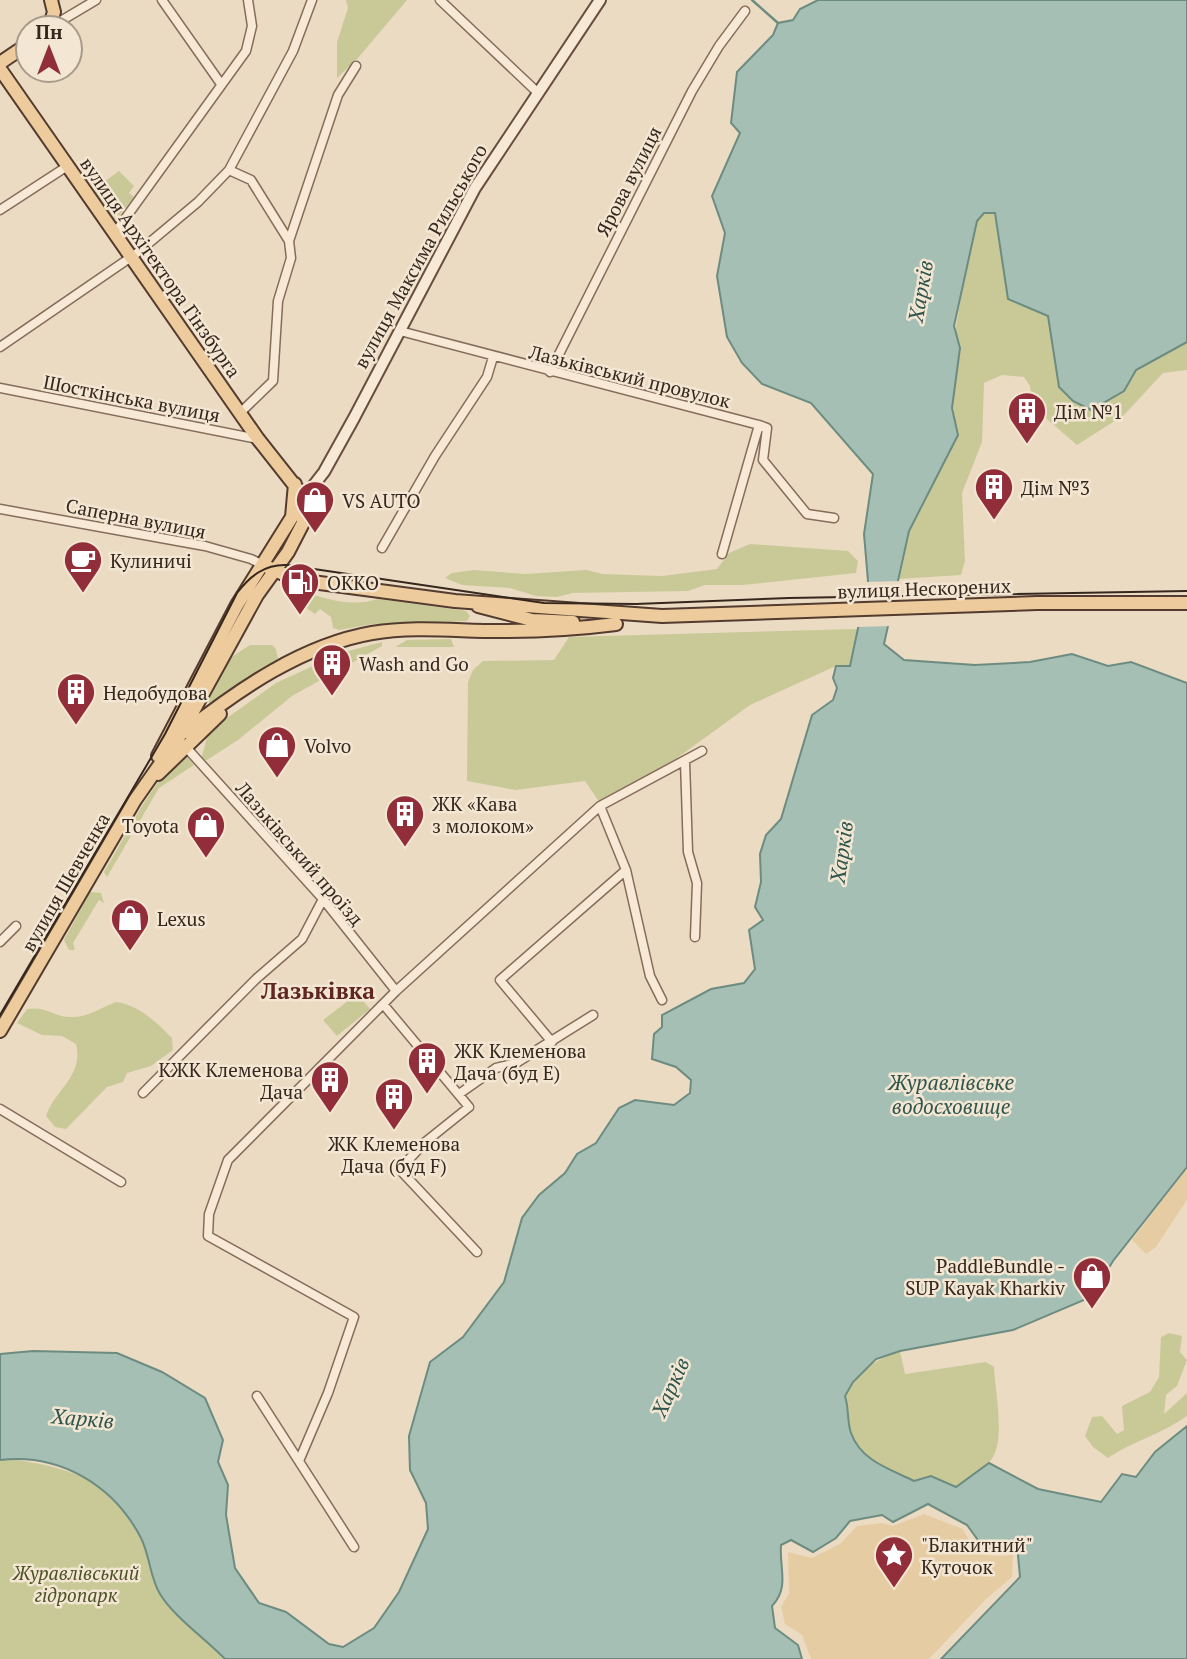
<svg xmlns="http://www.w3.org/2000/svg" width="1187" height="1659" font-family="'PT Serif',serif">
	<rect width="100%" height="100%" fill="#ecdbc3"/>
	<path fill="#c9c998" d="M346,0H407L358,58L337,78V42L348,8Z
		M119,171L134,186L129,193L134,197L115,221L93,190Z
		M984,213H994L1008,299L1048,316L1059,387L1073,401L1091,410L1124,391L1136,370L1187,341V370L1163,373L1124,415L1077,445L1033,407L1030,386L1024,377L1002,375L984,383L982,442L962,493L965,561L961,575L898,579L909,531L958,435C941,364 963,292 977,221Z
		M750,544L848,551L858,561L856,573L743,585H705L688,591L573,593L557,597L536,596L510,588L462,585L445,578L452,573L474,570L525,574L586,570L603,574L662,576L717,569L729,553Z
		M298,590C325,598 349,608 378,599L466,611L470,616L467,621L373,624L339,630L333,628L331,617L320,609L315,614L306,608L309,603L295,595Z
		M856,629L859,631L850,666H836L750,705L655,774L600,803L585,781L515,790L467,781L468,682L473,670L483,661L554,660L569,637Z
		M451,639L454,647H395L407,640Z
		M382,642V646L292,696L238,740L207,760H201L207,737L227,718L276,683L341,653Z
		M250,645H272L276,649L278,659L213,705L207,701L230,658Z
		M185,754L194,765L159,788L107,877L104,872C126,836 152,779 185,754Z
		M90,892L101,893L104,903L99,900L73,943L75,950H69L64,940Z
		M357,994L370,1009L337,1036L323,1020Z
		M116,1002C139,1005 156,1022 172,1038L173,1050L151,1066L127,1073L123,1082L107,1087L66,1129L55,1127L46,1116C55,1089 84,1076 76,1044L62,1036L42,1035L17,1023L27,1009C47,1006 52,1016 69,1017C88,1018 100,1008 116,1002Z
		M1169,1333L1182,1336L1180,1352L1187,1360L1177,1386L1166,1395L1164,1414L1187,1393V1416C1162,1434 1133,1441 1108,1458L1093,1447L1085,1436L1092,1417L1102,1416L1117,1434L1124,1430L1122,1406L1150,1392L1159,1377L1161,1337Z
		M900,1351L905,1374L986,1362L994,1367C995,1392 1006,1441 991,1460C983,1471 967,1479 956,1487L931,1476L914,1482C890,1469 861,1461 851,1433C847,1422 849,1408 845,1396C860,1371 873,1360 900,1351Z
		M10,1459C72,1468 117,1480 143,1543C150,1559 151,1580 160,1594C173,1616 207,1640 225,1659H0V1460Z"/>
	<path fill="#e6cca2" d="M1187,1167V1200L1156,1247L1146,1254L1132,1240Z
		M924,1514L963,1529C977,1557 982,1557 1013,1555L1012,1577L986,1599L929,1659H811L802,1635L785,1624L781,1607L789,1593L788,1552L812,1558L840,1544L857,1526L882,1523L893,1526Z"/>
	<path fill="#a5bfb4" stroke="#6d8c81" stroke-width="2" d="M818,0H1187V342L1136,370L1124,391L1091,410L1073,401L1059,387L1048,316L1008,299L995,213H984L977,221L954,326L960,348L952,408L958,435L909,531L884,644L904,660L975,665L1030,662L1072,654L1108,666L1131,662L1187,683V1167L1113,1261L1091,1297L1013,1330L900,1351L876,1359L853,1382L845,1396C849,1408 847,1422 851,1433C861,1461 890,1469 914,1481L931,1476L956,1487L989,1463L1038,1489L1101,1502L1122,1474L1136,1477L1155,1452L1187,1426V1659H941L1020,1577L1017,1544L1004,1549L983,1547L967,1525L928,1504L893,1522L882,1515L850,1521L836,1538L813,1552L791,1540L781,1545C779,1568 790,1587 772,1606L775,1628L798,1645L802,1659H225C207,1640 173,1616 160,1594C150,1578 150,1556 141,1538C114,1486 61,1453 0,1460V1354L33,1351L117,1353L162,1372L205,1398L223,1440L218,1462L228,1485L226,1515L235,1568L259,1603L286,1612L329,1644L343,1647L374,1628L399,1592L428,1529L426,1503L410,1470L409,1436L430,1362L463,1337L504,1282L522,1218L539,1195L565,1173L577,1154L596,1143L619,1108L635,1100L674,1105L690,1093L691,1080L676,1067L652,1059L654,1034L662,1027V1015L711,989L744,983L755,969L749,930L763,920L755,907L761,882L760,854L766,835L781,819L812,715L833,700L837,688L833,678L836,666H850L868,581L864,534L873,474L811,403L762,384L742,363L727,337L717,276L725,233L712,196L740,133L731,123L737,72L773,35L778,23L793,20L800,9Z"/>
	<path fill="#ecdbc3" d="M901,581L892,626L856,627L864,582Z"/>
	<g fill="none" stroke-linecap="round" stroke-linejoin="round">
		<path stroke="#6d8c81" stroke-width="2.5" d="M752,0L778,23"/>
		<g stroke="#856c5b" stroke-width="11">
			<path id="street" d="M162,0L221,84
				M440,0L536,91
				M49,28L96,0
				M229,170L251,180L289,241L291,258L278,301L273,381L240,413
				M0,210L66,167
				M114,234L246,51L252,26L248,0
				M289,241L338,95L356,66
				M400,331L759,425L722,554
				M0,347L137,253L198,202L229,170L293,51L312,0
				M550,372L692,91L719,46L745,11
				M0,388L258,439
				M759,425L767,428L763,460L807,514L834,518
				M0,509L205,546L251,559L263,565
				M382,548L435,456L487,377L493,357
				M184,745L323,899L396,991
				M685,761L688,852L697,883L695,937
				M600,806L626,870L650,976L662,1000
				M0,942L16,926
				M383,1004L469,1107L424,1143L402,1167V1172L477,1252
				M552,1042L500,980L626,870
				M143,1093L256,979L302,939L323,899
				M459,1094L496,1068L516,1063L593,1015
				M0,1109L121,1182
				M257,1396L354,1547
				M299,1461L328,1393L354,1317L208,1236L209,1214L228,1160L396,991L600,806L702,751"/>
		</g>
		<g stroke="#674e3e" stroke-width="14">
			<path id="secondary" d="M299,504L324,472L354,418L475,188L600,0"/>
		</g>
		<g stroke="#533c2f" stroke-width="16">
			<path id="primary" d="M49,28L54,12L51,0
				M0,63L28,44
				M0,69L258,439L303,496V523L288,552L257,595L179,737L135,800L0,1031
				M263,565L297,580L455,601L662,616L1037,603H1187
				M478,606L532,620L573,622
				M185,732C239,689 303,645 372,633C415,626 457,631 499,631C539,631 577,629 616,624
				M158,756L237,605L292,517L295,484
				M158,774L220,714"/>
		</g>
		<use href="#street" stroke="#f7e9d6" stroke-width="8"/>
		<use href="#secondary" stroke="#f7e9d6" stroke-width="10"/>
		<use href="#primary" stroke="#edcb9d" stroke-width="12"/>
		<path stroke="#36271e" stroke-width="2" d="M0,1015L165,734L237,593C250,576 265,564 287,565L544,603L636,604L789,598L1187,591"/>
	</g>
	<defs>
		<g id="building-pin" transform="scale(2.0125)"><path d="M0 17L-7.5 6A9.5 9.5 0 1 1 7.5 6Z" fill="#912e3a" stroke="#f3e6d2"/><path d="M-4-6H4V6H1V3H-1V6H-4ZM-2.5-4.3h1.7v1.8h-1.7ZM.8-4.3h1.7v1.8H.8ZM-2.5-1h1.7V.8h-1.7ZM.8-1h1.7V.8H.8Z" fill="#fff"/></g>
		<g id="shop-pin" transform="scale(2.0125)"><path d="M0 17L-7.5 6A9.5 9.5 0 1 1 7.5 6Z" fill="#912e3a" stroke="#f3e6d2"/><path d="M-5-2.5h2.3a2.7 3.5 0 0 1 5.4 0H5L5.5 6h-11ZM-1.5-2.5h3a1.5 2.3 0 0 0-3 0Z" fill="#fff"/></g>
		<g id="cafe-pin" transform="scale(2.0125)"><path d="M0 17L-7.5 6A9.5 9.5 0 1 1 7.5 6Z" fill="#912e3a" stroke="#f3e6d2"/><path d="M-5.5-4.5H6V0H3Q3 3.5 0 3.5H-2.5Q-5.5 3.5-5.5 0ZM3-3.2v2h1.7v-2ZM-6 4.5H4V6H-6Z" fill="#fff"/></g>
		<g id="fuel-pin" transform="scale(2.0125)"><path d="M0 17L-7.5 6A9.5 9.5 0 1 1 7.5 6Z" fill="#912e3a" stroke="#f3e6d2"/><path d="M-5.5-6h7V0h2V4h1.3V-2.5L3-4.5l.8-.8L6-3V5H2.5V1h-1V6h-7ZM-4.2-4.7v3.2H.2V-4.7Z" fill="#fff"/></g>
		<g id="sight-pin" transform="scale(2.0125)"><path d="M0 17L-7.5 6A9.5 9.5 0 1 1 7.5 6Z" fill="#912e3a" stroke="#f3e6d2"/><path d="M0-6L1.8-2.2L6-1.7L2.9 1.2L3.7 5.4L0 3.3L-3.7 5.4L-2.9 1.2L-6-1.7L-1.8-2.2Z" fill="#fff"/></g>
	</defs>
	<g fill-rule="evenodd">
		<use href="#building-pin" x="1027" y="411"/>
		<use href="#building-pin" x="994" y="487"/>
		<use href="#shop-pin" x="315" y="500"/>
		<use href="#cafe-pin" x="83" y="560"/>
		<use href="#fuel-pin" x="300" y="582"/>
		<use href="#building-pin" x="332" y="663"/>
		<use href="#building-pin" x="76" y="692"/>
		<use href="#shop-pin" x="277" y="745"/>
		<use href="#building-pin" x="405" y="814"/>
		<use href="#shop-pin" x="206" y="825"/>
		<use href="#shop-pin" x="130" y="918"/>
		<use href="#building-pin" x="427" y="1061"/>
		<use href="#building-pin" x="330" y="1080"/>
		<use href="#building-pin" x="394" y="1097"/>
		<use href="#shop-pin" x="1092" y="1276"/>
		<use href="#sight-pin" x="894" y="1555"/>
	</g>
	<g text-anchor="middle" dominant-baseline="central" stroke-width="5" stroke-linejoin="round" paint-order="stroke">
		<g font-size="19" fill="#36271e" stroke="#f3e6d2">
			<text transform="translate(628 181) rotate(-63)">Ярова вулиця</text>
			<text transform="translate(420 256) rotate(-61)">вулиця Максима Рильського</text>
			<text transform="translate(161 267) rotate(55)">вулиця Архітектора Гінзбурга</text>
			<text transform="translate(630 376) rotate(14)">Лазьківський провулок</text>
			<text transform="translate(132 398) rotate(11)">Шосткінська вулиця</text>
			<text transform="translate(136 518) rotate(11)">Саперна вулиця</text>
			<text transform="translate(924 588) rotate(-2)">вулиця Нескорених</text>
			<text transform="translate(300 853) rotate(49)">Лазьківський проїзд</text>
			<text transform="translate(65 882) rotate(-60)">вулиця Шевченка</text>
		</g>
		<g font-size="19" fill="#36271e" stroke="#f3e6d2" text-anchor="start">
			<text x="1054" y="411">Дім №1</text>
			<text x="1021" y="487">Дім №3</text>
			<text x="342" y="500">VS AUTO</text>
			<text x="110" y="560">Кулиничі</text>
			<text x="327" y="582">ОККО</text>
			<text x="359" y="663">Wash and Go</text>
			<text x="103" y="692">Недобудова</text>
			<text x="304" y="745">Volvo</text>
			<text x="432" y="803">ЖК «Кава<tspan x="432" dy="22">з молоком»</tspan></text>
			<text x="179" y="825" text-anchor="end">Toyota</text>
			<text x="157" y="918">Lexus</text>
			<text x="454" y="1050">ЖК Клеменова<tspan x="454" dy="22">Дача (буд Е)</tspan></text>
			<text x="303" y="1069" text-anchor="end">КЖК Клеменова<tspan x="303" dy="22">Дача</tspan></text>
			<text x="394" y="1143" text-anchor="middle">ЖК Клеменова<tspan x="394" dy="22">Дача (буд F)</tspan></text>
			<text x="1065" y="1265" text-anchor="end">PaddleBundle -<tspan x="1065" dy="22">SUP Kayak Kharkiv</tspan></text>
			<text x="921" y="1544">"Блакитний"<tspan x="921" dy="22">Куточок</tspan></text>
		</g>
		<g font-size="19" font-style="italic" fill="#4b5126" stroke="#f3e6d2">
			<text x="76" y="1572">Журавлівський<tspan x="76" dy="22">гідропарк</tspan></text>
		</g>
		<g font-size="21" font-style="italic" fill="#2e554e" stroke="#f3e6d2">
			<text transform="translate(920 291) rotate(-80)">Харків</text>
			<text transform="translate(841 852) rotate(-82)">Харків</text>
			<text x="951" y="1082">Журавлівське<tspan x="951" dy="24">водосховище</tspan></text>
			<text transform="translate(670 1387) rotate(-66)">Харків</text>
			<text transform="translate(83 1418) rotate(5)">Харків</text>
		</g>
		<g font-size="23" font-weight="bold" fill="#602620" stroke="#f3e6d2">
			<text x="318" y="990">Лазьківка</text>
		</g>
	</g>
	<g transform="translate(49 49)"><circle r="33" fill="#f3e6d2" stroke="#a79a8a" stroke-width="2"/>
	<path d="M0-5L12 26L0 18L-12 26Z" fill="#912e3a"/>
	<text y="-10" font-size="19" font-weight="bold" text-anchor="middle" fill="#36271e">Пн</text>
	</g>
</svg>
